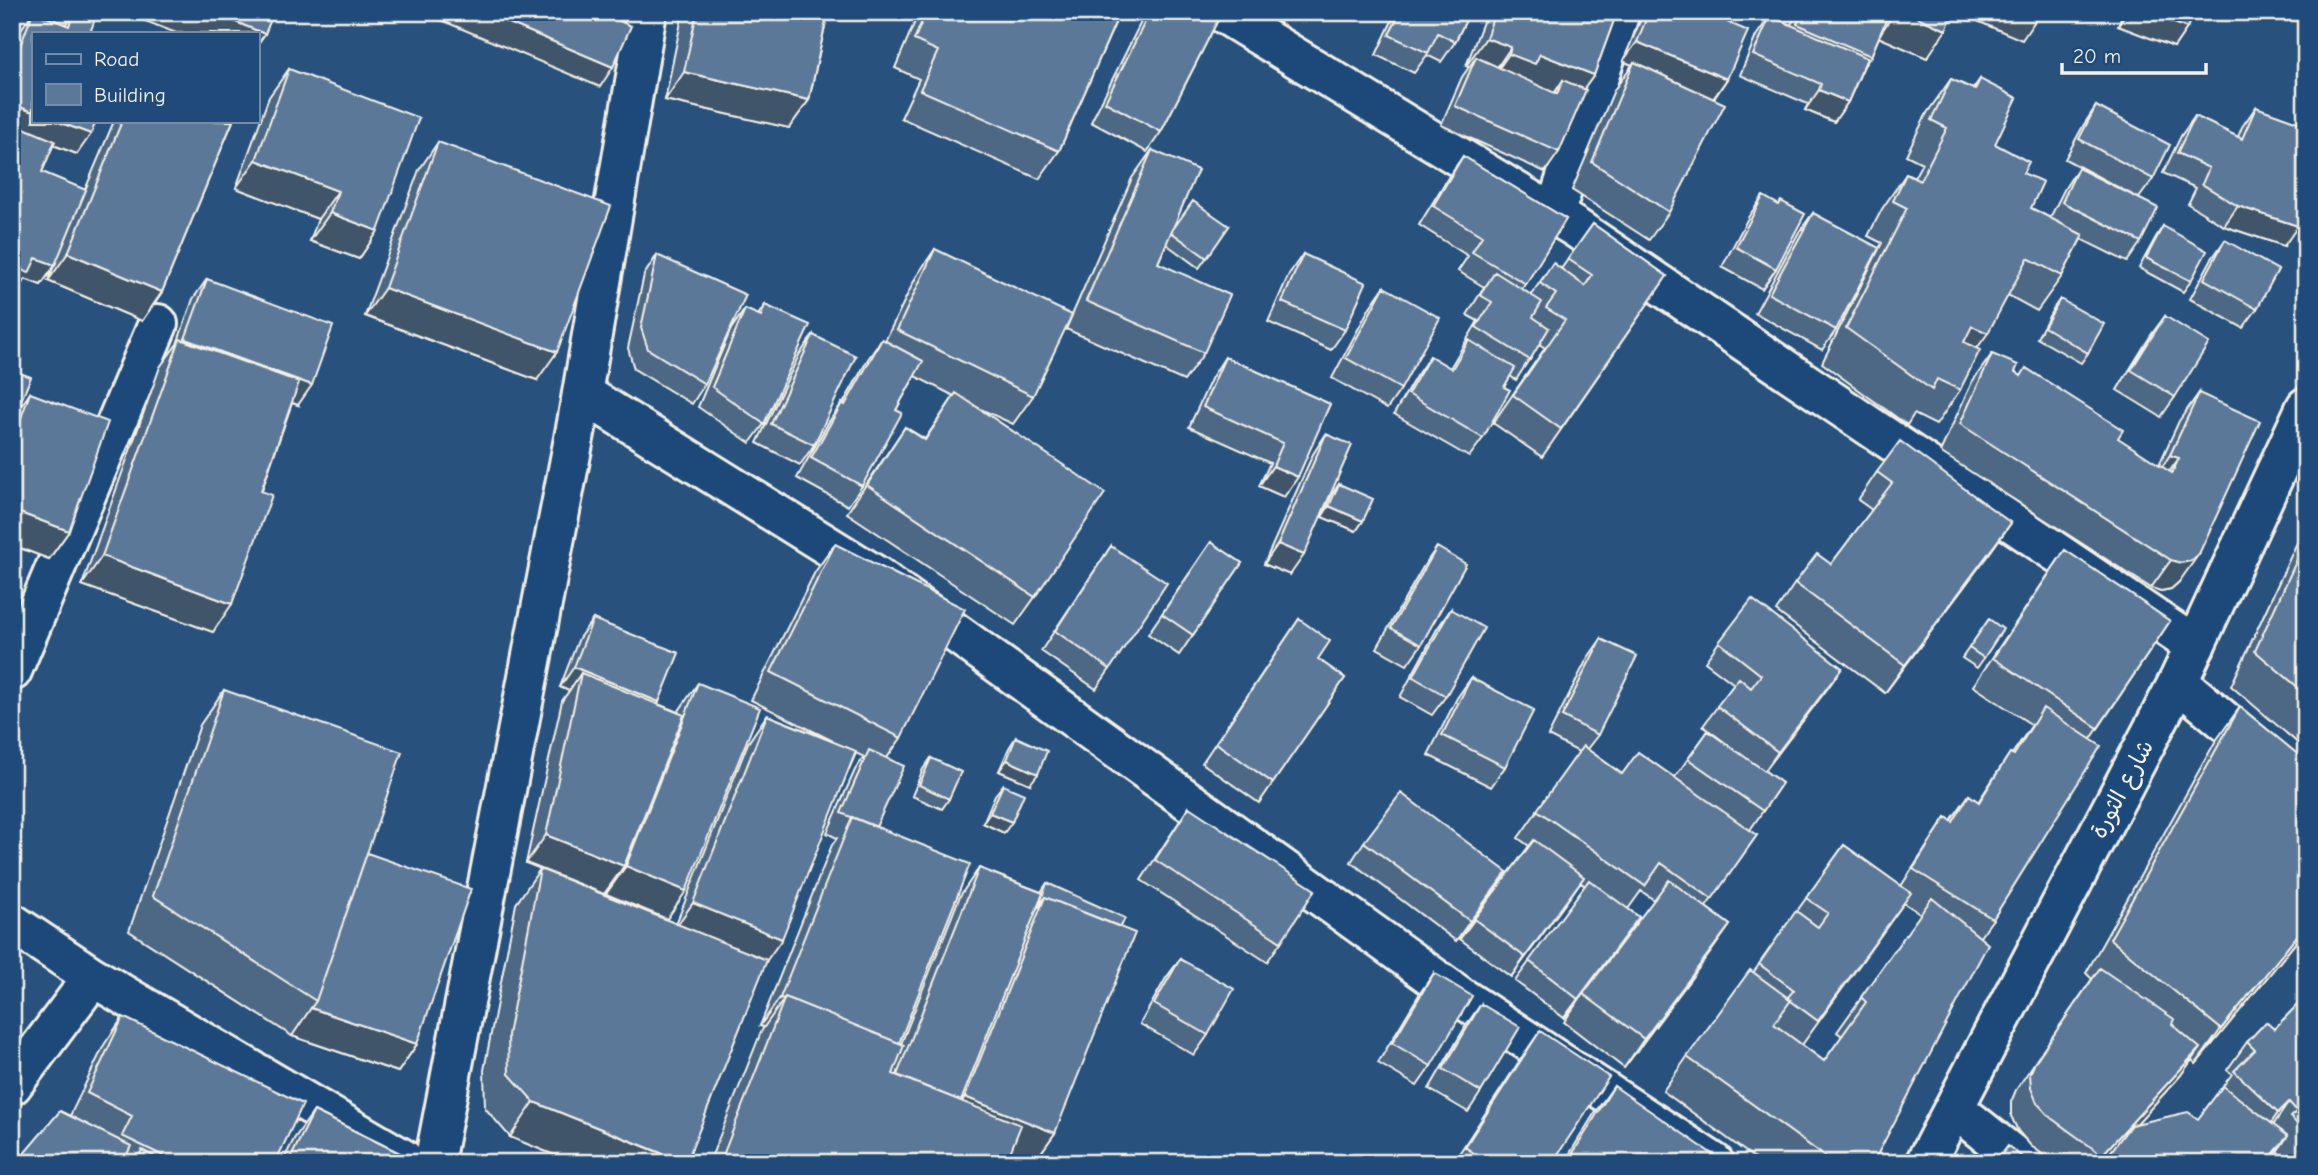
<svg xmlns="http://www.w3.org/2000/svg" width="2318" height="1175" font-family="'Comic Neue','Playpen Sans Arabic',sans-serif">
	<rect width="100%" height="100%" fill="#28517e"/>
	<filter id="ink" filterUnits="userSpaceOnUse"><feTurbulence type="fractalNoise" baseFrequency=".0143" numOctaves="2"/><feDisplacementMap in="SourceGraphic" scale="14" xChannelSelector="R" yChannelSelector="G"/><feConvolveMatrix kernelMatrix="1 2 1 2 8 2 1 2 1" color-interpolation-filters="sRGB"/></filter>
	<g filter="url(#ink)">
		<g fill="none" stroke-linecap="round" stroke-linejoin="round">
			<g stroke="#f4f1e8" stroke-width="44">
				<path id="minor" d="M1221,12L1576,228L2195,646
					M1554,215L1620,12
					M582,393L878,577L1462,998L1714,1163
					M12,671L158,324
					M2178,682L2306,789
					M12,923L93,977L403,1159
					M12,1085L93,977
					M1954,1108L2023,1163
					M434,1163L577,423L647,12"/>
			</g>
			<g stroke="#f4f1e8" stroke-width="44">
				<path id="secondary" d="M1925,1163L2178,682L2306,407"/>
			</g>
			<use href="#minor" stroke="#1f4a7a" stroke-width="38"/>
			<use href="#secondary" stroke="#1f4a7a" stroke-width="38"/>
		</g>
		<path fill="#4e6784" stroke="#f4f1e8" stroke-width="2" fill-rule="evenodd" d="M33,12L66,24L74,12L90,33L77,154L53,145L42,172L85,190L114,121H233L162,292L142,321L48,281L53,268L41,285L25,279L15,293L12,292V51L20,31Z
			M683,12H828L809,100L789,128L665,100Z
			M919,12H1120L1059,151L1039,179L901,118L919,79L895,68Z
			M1146,12H1222L1161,132L1147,152L1091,122Z
			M1396,12H1470L1455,42L1441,62L1427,55L1414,73L1376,55Z
			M1475,12H1484L1481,16Z
			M1490,12H1617L1594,75L1584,89L1559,152L1545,172L1441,125L1462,77L1469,67L1466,66L1483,22Z
			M1644,12H1731L1727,22V79L1714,99L1669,212L1649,240L1572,190L1614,90L1632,65L1623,61Z
			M1796,12H1873L1886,18L1887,15L1881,12H1954L1927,58L1879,37L1871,56L1864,66L1848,102L1834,122L1805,110L1808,104L1740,75L1756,36L1770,16L1791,25Z
			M2123,12H2193L2187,28L2174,47L2118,26Z
			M289,69L378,231L359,259L310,241L318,219L236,188L269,97Z
			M1951,79L1973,89L1980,79L1995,144L2023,173L2031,208L2050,218L2065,188L2078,168L2138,198L2065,159L2083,126L2096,106L2153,179L2139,198L2141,242L2127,262L2081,239L2062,276L2037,311L2008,295L1977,348L1960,390L1936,425L1914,414L1907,425L1822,363L1882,243L1868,236L1882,209L1906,174L1914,178L1922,163L1906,155L1927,113Z
			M2256,107L2284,246L2224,226L2188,204L2196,188L2163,173L2181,136L2195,116L2238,137L2242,127Z
			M438,142L537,380L365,316L419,170Z
			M1152,150L1171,232L1229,226L1199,268L1166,244L1158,263L1204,353L1184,381L1066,329L1132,178Z
			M1463,156L1566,219L1522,289L1531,295L1553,263L1561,269L1593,224L1667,276L1542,457L1493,423L1545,348L1539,344L1516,380L1510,376L1504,387L1483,438L1469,457L1394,414L1416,376L1430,356L1450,368L1478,321L1467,315L1484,287L1458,271L1468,256L1419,225L1449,176Z
			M1763,196L1779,205L1781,201L1776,269L1762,289L1722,267L1749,216Z
			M1813,213L1836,330L1822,350L1755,313L1799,232Z
			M2163,226L2191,281L2183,292L2139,268L2156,237Z
			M2225,240L2257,309L2243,328L2190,299L2211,260Z
			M935,249L1033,396L1013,424L972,405L1035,597L1015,625L847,513L905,427L925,439L954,396L915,376L896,410L862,486L848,506L797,478L828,423L842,403L843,404L868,359L882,339L885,341L916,277Z
			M1303,254L1345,330L1331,350L1268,322L1289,274Z
			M657,255L705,384L692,404L634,369L628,348L644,275Z
			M207,279L298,405L292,403L213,632L82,585L160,367L177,344L193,299Z
			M1384,287L1401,389L1387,409L1332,378L1370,307Z
			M2060,299L2088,353L2081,363L2037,338L2053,309Z
			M765,305L764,424L750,443L698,407L731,329L745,309L758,315Z
			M2165,316L2175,397L2161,417L2117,390L2151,335Z
			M813,335L814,445L800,465L757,443L799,355Z
			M1992,354L2015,372L2159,465L2179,421L2199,393L2179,582L2171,589L2161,591L2151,588L1940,452L1972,382Z
			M1225,357L1330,404L1284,497L1259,486L1270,463L1189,427L1212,377Z
			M30,393L69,531L49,559L12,545V419Z
			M1326,434L1290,575L1264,564L1313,454Z
			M1877,472L2011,523L1991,551L1885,693L1776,611L1795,583L1831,564L1872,510L1858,500Z
			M1339,484L1363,521L1356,531L1322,517L1332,494Z
			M2306,523V750L2231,686Z
			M1211,542L1242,563L1179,655L1148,634Z
			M835,544L901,738L887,758L876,827L899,1043L901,1044L960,896L979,868L1041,892L1047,883L1121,927L1055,1133L1035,1161L1011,1151L1006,1163H709L761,1032L764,1027L760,1026L832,845L837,838L827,833L855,770L864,757L856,753L766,961L686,1163H574L510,1137L485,1108L484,1070L516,904L540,869L676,924L748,743L767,715L833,741L751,700L815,572Z
			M1111,546L1110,669L1096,689L1041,651Z
			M1437,547L1421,645L1407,665L1377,648L1423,567Z
			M2065,550L2170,621L2091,739L1993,919L1980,937L1873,1163H1761L1663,1091L1687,1057L1753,973L1844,845L1901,886L1946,817L1951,820L1969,795L1978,802L2010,753L2012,754L2032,725L1973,686ZM1904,903L1921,914L1837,1032L1842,1036L1824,1061L1802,1045Z
			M1451,609L1446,696L1432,715L1400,697L1437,629Z
			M593,619L658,704L678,712L698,683L667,919L606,894L609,887L604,894L526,863L562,701L569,691L560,687L579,638Z
			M1299,619L1318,659L1345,678L1259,803L1202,763Z
			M1989,619L1984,658L1977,668L1962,658Z
			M1601,639L1598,735L1587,749L1622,774L1675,777L1708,731L1731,747L1703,726L1734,684L1705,662L1719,642L1842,668L1765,771L1782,783L1750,830L1757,835L1706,907L1730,925L1710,953L1624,1068L1564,1022L1583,994L1654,900L1641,891L1628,909L1639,917L1564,1018L1515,981L1585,886L1580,882L1511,977L1460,939L1529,846L1518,838L1579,752L1548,736L1587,659Z
			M1471,678L1505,767L1491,787L1428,755L1457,698Z
			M224,690L367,853L417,1044L398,1072L292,1036L129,931L200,725Z
			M2240,707L2306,930L2196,1064L2192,1060L2180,1076L2136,1124L2198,1119L2232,1074L2227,1070L2247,1042L2274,1029L2306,996V1163H2289L2277,1151L2269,1163H2102L2107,1156L2101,1163H2055L2031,1146L2018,1131L2011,1116V1102L2016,1090L2092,979L2086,973L2215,742Z
			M1016,737L1030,784L999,771L1009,748Z
			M931,758L949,799L942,809L912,796L923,769Z
			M1003,785L1004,833L983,823L995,795Z
			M1189,807L1281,942L1267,962L1141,880Z
			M1364,842L1507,872L1456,941L1351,862Z
			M1180,959L1208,1035L1194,1055L1140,1024L1166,978Z
			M1434,973L1431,1066L1417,1086L1378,1063L1420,993Z
			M1481,1004V1092L1468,1112L1429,1089L1467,1024Z
			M123,1017L275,1163H16L70,1116L104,1045Z
			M1540,1031L1552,1163H1453L1520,1060Z
			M1614,1086L1715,1163H1564L1594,1114Z
			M314,1111L420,1163H282L294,1139Z"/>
		<path fill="#40546b" stroke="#f4f1e8" stroke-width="2" d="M149,12H212L265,34L257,45V33H176L143,20Z
			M422,12H483L613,67L600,87Z
			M1895,12H1906L1946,30L1927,58L1878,37Z
			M1956,12H2041L2022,40Z
			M2127,12H2147L2187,28L2174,47L2118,26Z
			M1486,38L1511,47L1492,75L1476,57L1469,67L1466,66Z
			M1637,42L1727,79L1713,99L1634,62L1632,65L1623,61Z
			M1509,54H1540L1594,75L1574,103L1563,80L1553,95L1489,82Z
			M684,72L809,100L789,128L665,100Z
			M1819,90L1848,102L1834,122L1805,110Z
			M12,104L33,112V121H56L91,134L77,154L12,129Z
			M256,160L338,191L318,219L236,188Z
			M2238,206L2298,226L2284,246L2224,226Z
			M330,213L378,231L359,259L310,241Z
			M68,253L162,292L142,321L48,281Z
			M36,258L55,265L41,285L25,279L15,293L12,292V266Z
			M385,288L557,352L537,380L365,316Z
			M1972,326L1988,333L1963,368L1947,361Z
			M185,339L312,385L298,405L173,359L175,354Z
			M2170,455L2179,458L2159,486L2151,483Z
			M1273,466L1298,477L1284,497L1259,486Z
			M1329,506L1363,521L1356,531L1322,517Z
			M12,510L69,531L49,559L12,545Z
			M2011,523L1991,551L1885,693L1905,665Z
			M1278,544L1304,555L1290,575L1264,564Z
			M2199,554L2179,582L2171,589L2161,591L2151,588L2171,560Z
			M102,556L232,604L213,632L82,585Z
			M574,667L659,702L645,722L581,673L569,691L560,687Z
			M1842,668L1828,688L1764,772L1778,752Z
			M1007,760L1038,774L1030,784L999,771Z
			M990,813L1012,822L1004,833L983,823Z
			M546,835L624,866L604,894L526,863Z
			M626,866L686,891L667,919L606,894Z
			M1507,872L1493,892L1456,941L1470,921Z
			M1584,877L1570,897L1511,977L1525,957Z
			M693,903L782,939L762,967L673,931Z
			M1639,917L1625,937L1564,1018L1578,999Z
			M1730,925L1710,953L1624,1068L1644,1039Z
			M2306,925V930L2196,1064L2221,1029Z
			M780,998L784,999L764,1027L760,1026Z
			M311,1008L417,1044L398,1072L292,1036Z
			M2200,1048L2180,1076L2101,1163H2096L2102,1155Z
			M965,1097L1055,1133L1035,1161L946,1125Z
			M534,1102L685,1163H574L510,1137Z
			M2289,1102L2269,1131L2259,1141L2278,1113Z
			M2288,1136L2269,1163H2266Z"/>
		<path fill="#5b7899" stroke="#f4f1e8" stroke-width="2" d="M33,12L69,26L74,12L95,19L90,33H33V112L12,104V68Z
			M212,12H274L265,34Z
			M483,12H599L631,26L613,67Z
			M697,12H828L809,100L684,72Z
			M926,12H1120L1059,151L920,90L938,51L914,40Z
			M1150,12H1222L1161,132L1105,102Z
			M1400,12H1470L1455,42L1438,33L1428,53L1389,35Z
			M1495,12H1617L1594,75L1540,54L1535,64L1509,54L1511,47L1486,38Z
			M1649,12H1731L1727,22L1748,31L1727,79L1637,42Z
			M1802,12H1873L1887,18L1871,56L1797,24Z
			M1906,12H1954L1946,30Z
			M2147,12H2193L2187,28Z
			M1770,16L1867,58L1848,102L1819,90L1821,84L1753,55Z
			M1476,57L1557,94L1563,80L1586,90L1559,152L1455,106Z
			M1634,62L1725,104L1669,212L1592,162Z
			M289,69L419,118L378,231L330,213L338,191L256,160Z
			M1951,79L1975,90L1980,79L2017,98L1995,144L2029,162L2023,173L2043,182L2031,208L2083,235L2062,276L2028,258L1988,333L1972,326L1964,342L1980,350L1960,390L1937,379L1932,390L1846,328L1907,208L1893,201L1906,174L1920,181L1947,128L1931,120Z
			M2096,106L2170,145L2153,179L2079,139Z
			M2256,107L2306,125V193L2298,226L2238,206L2202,184L2209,168L2177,153L2195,116L2242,139Z
			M56,121H96L91,134Z
			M122,121H233L162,292L68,253Z
			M12,123L55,141L42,172L86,190L55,265L36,258L29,273L12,266Z
			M438,142L611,206L557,352L385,288Z
			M1152,150L1198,170L1158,263L1230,295L1204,353L1086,301Z
			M1463,156L1566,219L1526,284L1472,252L1482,236L1433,206Z
			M2078,168L2158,208L2141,242L2062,202Z
			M1763,196L1779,205L1781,201L1805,214L1776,269L1736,247Z
			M1193,201L1229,226L1207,258L1171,232Z
			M1813,213L1879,248L1836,330L1769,294Z
			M1593,224L1667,276L1561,429L1513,395L1565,320L1546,308L1556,294L1540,283L1553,263L1585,286L1592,275L1568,259Z
			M2163,226L2207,251L2191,281L2146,258Z
			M2225,240L2278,270L2257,309L2204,279Z
			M935,249L1072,315L1033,396L897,330Z
			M1303,254L1366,283L1345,330L1282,302Z
			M657,255L746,295L705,384L648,349L641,328Z
			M1495,272L1542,302L1533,317L1549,328L1530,360L1476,327L1492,302L1480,295Z
			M207,279L333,326L312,385L185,339Z
			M1384,287L1440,318L1401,389L1346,358Z
			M2060,299L2104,324L2088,353L2044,327Z
			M765,305L810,325L764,424L712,387L745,309L761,316Z
			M2165,316L2209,343L2175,397L2131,370Z
			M813,335L856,356L814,445L771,424Z
			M180,339L299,382L261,491L272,495L232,604L102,556Z
			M882,339L923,361L896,410L902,413L862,486L811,458L842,403L845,405Z
			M1469,340L1515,368L1504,387L1510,390L1483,438L1408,394L1430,356L1452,369Z
			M1992,354L2018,365L2015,372L2021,376L2026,368L2123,430L2118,438L2172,473L2179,458L2170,455L2199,393L2260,421L2199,554L2191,561L2181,563L2171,560L1960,424Z
			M1225,357L1330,404L1298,477L1273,466L1283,443L1203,407Z
			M12,370L31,377L16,413L12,411Z
			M30,393L108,422L69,531L12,510V443Z
			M956,393L1105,493L1035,597L867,485L905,427L925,440Z
			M1326,434L1352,445L1304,555L1278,544Z
			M1900,441L2011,523L1905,665L1795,583L1817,554L1831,564L1892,483L1877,472Z
			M1339,484L1373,499L1363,521L1329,506Z
			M2306,540V694L2255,651Z
			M1211,542L1242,563L1193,635L1162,614Z
			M835,544L965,609L901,738L771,672Z
			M1111,546L1167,583L1110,669L1055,631Z
			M1437,547L1466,564L1421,645L1391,628Z
			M2065,550L2170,621L2098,728L1993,658Z
			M1752,599L1842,668L1778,752L1717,706L1739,678L1751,688L1761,675L1719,642Z
			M1451,609L1484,628L1446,696L1413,677Z
			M593,619L679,653L659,702L574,667Z
			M1299,619L1330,641L1318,659L1345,678L1273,783L1216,743Z
			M1989,619L2003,629L1984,658L1969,648Z
			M1601,639L1637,656L1598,735L1562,716Z
			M581,673L684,715L624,866L546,835Z
			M1471,678L1534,710L1505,767L1442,735Z
			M698,683L760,708L686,891L626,866Z
			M224,690L402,752L316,1001L153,896Z
			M2240,707L2306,761V925L2221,1029L2110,939Z
			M2043,708L2101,746L1993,919L1913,869L1946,817L1953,822L1969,795L1979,802L2010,753L2014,755Z
			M767,715L856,751L782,939L693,903Z
			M1708,731L1782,783L1763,811L1688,759Z
			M1016,737L1047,751L1038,774L1007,760Z
			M1583,746L1622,774L1638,752L1757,835L1712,899L1661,863L1645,886L1537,810Z
			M869,750L904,766L876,827L841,813Z
			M931,758L961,772L949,799L919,785Z
			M1003,785L1024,794L1012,822L990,813Z
			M1401,793L1507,872L1470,921L1364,842Z
			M1189,807L1315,890L1281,942L1155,860Z
			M852,817L970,864L899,1043L785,997L784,999L780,998Z
			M1534,840L1584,877L1525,957L1474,919Z
			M1844,845L1911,893L1818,1021L1787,998L1794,990L1759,964L1796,911L1818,927L1828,913L1806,898Z
			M367,853L471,889L417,1044L311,1008L316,1001Z
			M979,868L1043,893L961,1101L897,1075Z
			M540,869L767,960L686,1163L534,1102L509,1074L508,1035Z
			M1589,880L1639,917L1578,999L1529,961Z
			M1669,880L1730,925L1644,1039L1583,994Z
			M1047,883L1125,918L1121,927L1045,897L1038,908Z
			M1045,897L1135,933L1055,1133L965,1097Z
			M1932,898L1988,944L1873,1163H1834L1687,1057L1750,970L1791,1000L1774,1024L1824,1061L1866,1002L1861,997Z
			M1180,959L1234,989L1208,1035L1154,1004Z
			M2100,968L2174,1019L2172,1024L2200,1048L2102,1155L2051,1118L2037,1103L2031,1088L2030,1074L2035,1062Z
			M1434,973L1472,996L1431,1066L1392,1043Z
			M2306,996V1132L2290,1117L2297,1111L2289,1102L2278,1113L2234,1071L2255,1050L2247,1042L2266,1022L2274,1029Z
			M785,997L904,1045L893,1074L1021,1125L1006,1163H720Z
			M1481,1004L1520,1027L1481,1092L1443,1069Z
			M123,1017L303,1104L275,1163H178L122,1136L132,1116L87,1093Z
			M1540,1031L1609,1077L1552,1163H1489L1465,1147Z
			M1614,1086L1718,1158L1715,1163H1567Z
			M2223,1086L2288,1136L2266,1163H2104L2103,1162L2131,1125L2188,1112L2198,1119Z
			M60,1111L131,1146L123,1163H16Z
			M314,1111L420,1163H288Z
			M2008,1146L2030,1163H1995Z
			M142,1150L166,1163H135Z"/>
	</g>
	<g text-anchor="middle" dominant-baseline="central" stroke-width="6" stroke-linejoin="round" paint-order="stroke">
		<g font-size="23" fill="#f4f1e8" stroke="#1f4a7a">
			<text transform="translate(2122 789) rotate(-62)">شارع الثورة</text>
		</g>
	</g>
	<rect width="2318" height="1175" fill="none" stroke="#1f4a7a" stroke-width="42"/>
	<rect x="21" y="21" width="2276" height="1133" fill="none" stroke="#f4f1e8" stroke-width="2.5" filter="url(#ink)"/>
	<rect x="32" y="32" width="228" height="91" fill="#1f4a7a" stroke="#748da6" stroke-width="2"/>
	<rect x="46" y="54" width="35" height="10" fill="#1f4a7a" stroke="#748da6" stroke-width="2"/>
	<text x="94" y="66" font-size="21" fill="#f4f1e8">Road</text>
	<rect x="46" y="84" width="35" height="21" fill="#5b7899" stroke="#748da6" stroke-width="2"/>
	<text x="94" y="102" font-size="21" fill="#f4f1e8">Building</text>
	<path d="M2062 63v10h144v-10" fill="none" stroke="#f4f1e8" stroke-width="3.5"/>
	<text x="2073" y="63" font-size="21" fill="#f4f1e8" stroke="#1f4a7a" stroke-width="5" paint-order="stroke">20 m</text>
</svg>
